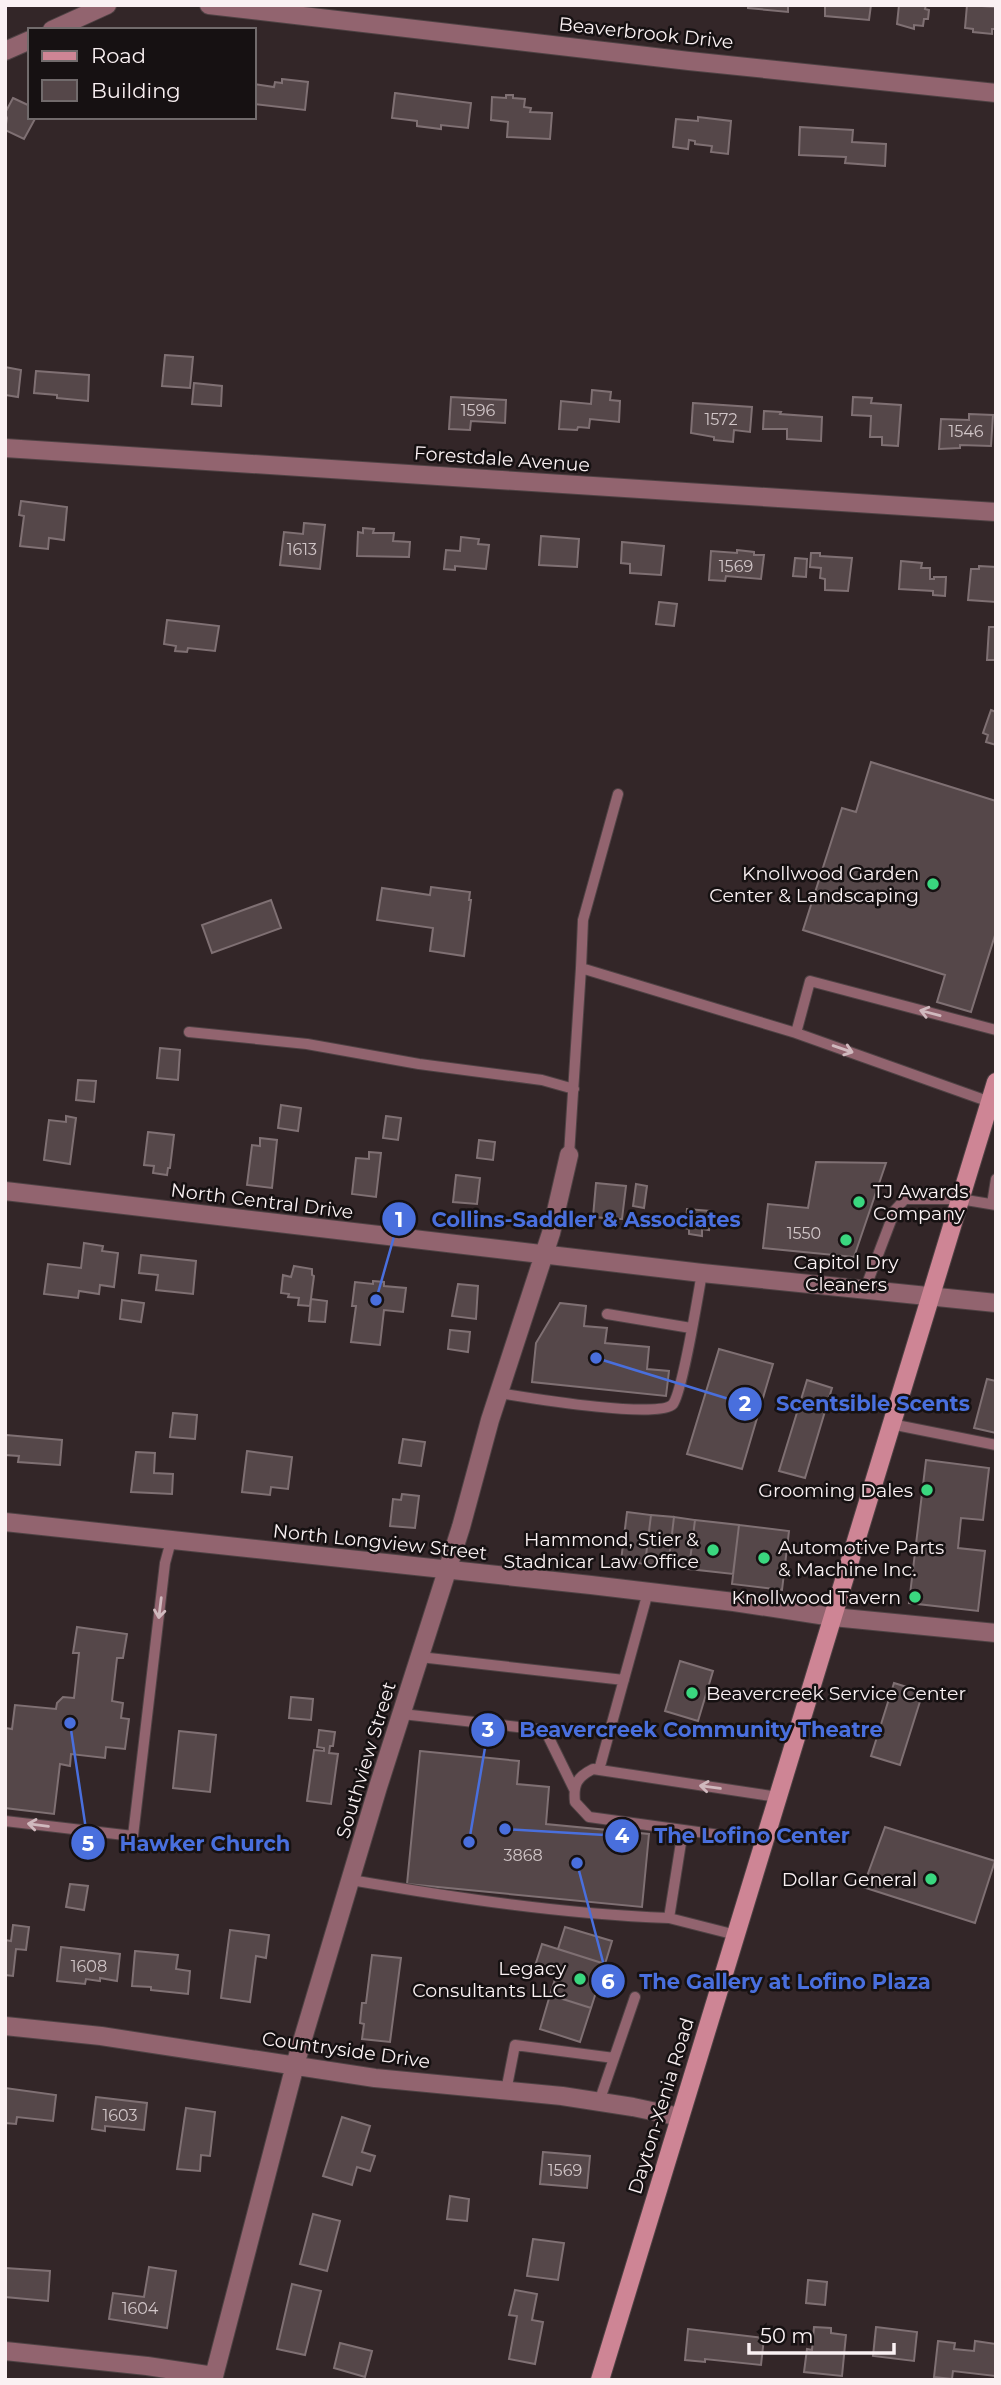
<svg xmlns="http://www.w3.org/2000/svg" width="1001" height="2385" font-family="Montserrat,sans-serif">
	<rect width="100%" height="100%" fill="#332628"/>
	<path fill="#554749" stroke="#7f7073" stroke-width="2" d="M748,5H788V12L748,8Z
		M825,5H871L869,20L825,16Z
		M899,5H926L925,9L929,10L928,19H924L923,26L914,25V29L897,24Z
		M967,5L996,7V29H992V34L973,32V29L965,28Z
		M282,79L308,82L305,110L254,104V84L274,87L275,82L282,83Z
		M395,93L471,103L468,128L441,125V129L417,126V121L392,118Z
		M506,95H513V98L525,99L524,107L531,108L530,112L552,113L550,139L507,137L508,122L491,120L492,97L506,98Z
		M13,98L30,106V117H36L24,139L5,130L7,118L5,113Z
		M698,117L731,121L728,154L711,152L712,146L695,144V141L689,140L688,149L673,147L676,119L698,121Z
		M800,127L853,130L852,142L886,144L885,166L845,163L846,157L799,155Z
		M165,355L193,357L190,388L162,386Z
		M5,367L21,370L18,397L5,395Z
		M36,371L89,375L88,401L57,398V395L34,393Z
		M194,383L222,386L221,406L192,404Z
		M592,390L611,392L610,400L620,401L619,422L590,419L589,428L578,427L577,430L559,429L561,401L591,404Z
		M451,397L506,400L505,423L471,421L470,430L449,429Z
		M853,397L872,398L871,403L901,405L898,446L882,445V437H870L871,416L852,415Z
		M693,403L752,407L750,432L734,430L733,442L714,440V437L691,433Z
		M764,411L781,412L780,414L822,417L821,441L787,439V429H763Z
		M969,414L993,415L991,446L960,445V448L939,449L941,419L969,420Z
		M21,501L67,507L64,540L49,538L48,549L20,546L24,516L19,515Z
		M304,523L325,525L320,569L280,565L284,532L303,534Z
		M363,528L374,529L373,533H394L393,541L410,542L409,557L357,556L358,532L363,533Z
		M541,536L579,539L577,567L539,565Z
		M461,537L479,539L478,544L489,545L486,569L455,566V570L444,569L446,550L460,551Z
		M622,542L664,546L661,575L630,573V564L621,563Z
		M737,550L754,552V555H764L761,579L726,576L725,581L709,580L711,551L737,553Z
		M811,553H820V556L852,558L848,591L825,590V579L820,578L821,568L810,567Z
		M795,558L807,559L806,577L793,576Z
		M901,561L922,563L921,568H930V579H934V577H946L945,596L933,595V591L899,589Z
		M979,566L996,567V602L968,600L971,569H979Z
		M659,602L677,604L674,626L656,624Z
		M167,620L219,626L215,651L188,648L187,652L175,651L176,646L164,644Z
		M989,627H996V660H987Z
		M991,710L996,712V745L986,742L988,735L983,733Z
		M871,762L996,801V932L971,1012L937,1002L945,975L803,930L842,808L856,812Z
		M431,887L470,892L469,900H471L464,956L430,951L433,928L377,920L382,888L430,895Z
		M271,900L281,928L212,953L202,925Z
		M160,1048L180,1050L178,1080L157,1078Z
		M78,1080L96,1081L94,1102L76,1100Z
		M281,1105L301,1108L298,1131L278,1128Z
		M66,1116L76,1118L70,1164L44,1160L49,1120L66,1122Z
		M386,1116L401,1118L398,1140L383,1138Z
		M148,1132L174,1135L170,1168H168L167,1175L153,1173L154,1166L144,1165Z
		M260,1138L277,1140L272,1188L247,1185L252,1145L260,1146Z
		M479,1140L495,1142L493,1160L477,1158Z
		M369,1152L381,1153L376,1197L352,1194L356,1158L369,1159Z
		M816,1162L886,1163L854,1257L763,1248L768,1204L808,1208Z
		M456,1175L480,1178L477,1204L453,1202Z
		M596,1183L626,1186L622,1219H614L613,1224L603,1223L604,1218L593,1217Z
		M636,1184L647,1186L644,1208L633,1206Z
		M687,1209L710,1211L709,1230L702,1229V1236L689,1234V1229L685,1228Z
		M84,1243L103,1246L102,1251L118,1253L114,1287L100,1285L99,1294L79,1291L78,1298L44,1294L48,1264L81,1268Z
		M141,1255L196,1261L193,1294L156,1290L158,1275L139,1273Z
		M294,1266L312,1269V1275L314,1276L310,1306L298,1305L299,1298L288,1297L289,1294L281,1293L283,1275L291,1277Z
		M373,1281L384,1282V1286L406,1288L403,1312L384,1310L380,1345L351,1342L356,1306H352L355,1282L373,1284Z
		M458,1284L478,1286L476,1319L452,1316Z
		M311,1299L327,1301L325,1322L309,1321Z
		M122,1300L144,1303L141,1322L120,1319Z
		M560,1303L586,1306L584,1326L607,1328L605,1343L649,1347L647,1369L669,1371L666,1396L532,1382L536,1343Z
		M450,1330L470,1332L468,1352L448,1349Z
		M719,1349L773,1364L742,1469L687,1454Z
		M987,1379L996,1381V1433L974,1428Z
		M807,1380L832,1388L805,1478L779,1471Z
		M173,1413L197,1415L195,1439L170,1437Z
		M6,1435L62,1440L60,1465L18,1462L19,1456L5,1455Z
		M403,1439L425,1442L421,1466L399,1463Z
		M247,1451L292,1457L288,1489L271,1487L270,1495L242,1492Z
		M136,1452L155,1453L154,1473L173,1474L172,1494L131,1492Z
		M926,1460L989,1468L983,1520L961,1518L958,1548L985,1551L978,1611L909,1603Z
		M402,1494L419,1496L415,1528L390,1526L393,1499L401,1500Z
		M627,1512L651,1515L645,1564L621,1561Z
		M651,1515L674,1517L668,1567L645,1564Z
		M674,1517L695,1520L689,1569L668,1567Z
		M695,1520L739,1525L733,1574L689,1569Z
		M739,1525L789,1531L782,1590L732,1584Z
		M77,1627L127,1634L123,1658H117L112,1701L123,1703L121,1718L129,1719L125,1749L106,1747L105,1758L71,1754L70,1766L60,1764L54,1814L5,1808V1728L12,1729L15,1705L56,1709L57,1703L63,1697L74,1698L79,1653H73Z
		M680,1661L713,1671L698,1721L665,1711Z
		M894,1683L923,1692L900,1765L871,1756Z
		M291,1697L313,1699L311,1720L289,1718Z
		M319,1730L335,1732L333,1746H330L329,1753L338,1754L331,1804L307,1801L314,1750L324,1751V1748L317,1747Z
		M179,1731L216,1735L210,1792L173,1788Z
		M420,1751L519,1761L517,1784L549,1787L546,1824L649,1834L642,1907L407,1884Z
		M885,1827L995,1861L975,1923L863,1887Z
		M70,1884L88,1886L84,1910L66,1907Z
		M13,1925L29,1927L26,1950L16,1949L13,1976L5,1975V1940L11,1941Z
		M565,1927L612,1941L605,1964L558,1949Z
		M230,1930L269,1935L266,1958L256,1956L250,2002L221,1998Z
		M542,1944L605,1964L591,2008L550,1995L556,1976L534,1969Z
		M61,1947L120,1954L117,1981L100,1978V1981L86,1979L85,1984L57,1981Z
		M135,1951L178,1955L176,1969L190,1971L188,1994L151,1990V1987L132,1986Z
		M372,1955L401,1958L390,2042L362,2039L364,2024L360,2023L362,2003H366Z
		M550,1995L591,2008L580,2042L540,2029Z
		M5,2088L56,2095L53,2121L17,2117L16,2124L5,2123Z
		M96,2097L147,2103L144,2130L105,2126V2131L92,2129Z
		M186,2108L215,2112L210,2156L201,2155L200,2171L177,2169Z
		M342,2117L370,2126L362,2152L375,2156L370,2171L357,2167L352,2185L323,2176Z
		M543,2152L590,2156L587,2188L540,2184Z
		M450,2196L469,2199L467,2221L447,2219Z
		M313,2214L340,2221L327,2271L300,2264Z
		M533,2239L564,2243L558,2280L527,2276Z
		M149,2267L176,2271L167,2328L109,2319L113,2293L144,2297Z
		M5,2268L50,2271L48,2301L5,2297Z
		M808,2280L827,2282L825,2305L806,2303Z
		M292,2284L321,2291L305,2355L277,2349Z
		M515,2290L537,2294L532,2320L543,2322L535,2364L509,2359L517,2316L509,2315Z
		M814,2327L831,2328V2333L846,2335L842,2376L804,2372L807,2349L812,2350Z
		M876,2327L917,2332L914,2361L873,2356Z
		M688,2329L764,2338L761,2365L705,2359V2362L685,2360Z
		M938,2341L955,2343L954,2349L974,2351L975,2341L996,2344L995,2376L953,2371L952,2379L934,2377Z
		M340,2343L372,2351L365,2377L334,2368Z"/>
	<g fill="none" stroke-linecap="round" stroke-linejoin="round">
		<g stroke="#4f4244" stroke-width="12">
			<path id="lane" d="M581,968L583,920L618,794
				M189,1032L307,1044L419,1064L542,1080L574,1089
				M990,1102L796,1033L810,981L996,1030
				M569,1155L581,968L796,1033
				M992,1204L996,1179
				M865,1289L895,1210L905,1199H960L996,1205
				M607,1314L691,1328
				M499,1393C524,1397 660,1420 673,1404C683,1390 698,1295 702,1273
				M891,1424L996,1445
				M420,1657L624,1680
				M402,1714L545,1730L574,1789
				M599,1770L648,1592
				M5,1821L133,1836L165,1563L171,1541
				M683,1830L669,1918L736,1935
				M764,1841L589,1817L575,1802C573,1784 577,1777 593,1769L778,1797
				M351,1880C456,1898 562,1914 669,1918
				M506,2091L515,2045L614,2058
				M599,2102L635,1997"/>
		</g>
		<g stroke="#4f4244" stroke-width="20">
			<path id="street" d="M209,5L689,61L996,93
				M52,30L107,5
				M5,51L30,40
				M5,448L996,512
				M5,1191L702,1273L996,1303
				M5,1522L591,1585L734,1602L833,1617L996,1633
				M5,2026L101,2036L375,2078L562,2096L633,2107L680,2117
				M5,2351L147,2366L214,2376
				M213,2380L295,2065L378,1787L461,1527L490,1420L551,1233L569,1155"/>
		</g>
		<g stroke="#4f4244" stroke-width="20">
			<path id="secondary" d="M600,2380L996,1082"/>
		</g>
		<use href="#lane" stroke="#92646f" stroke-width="10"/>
		<use href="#street" stroke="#92646f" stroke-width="18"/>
		<use href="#secondary" stroke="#ce8595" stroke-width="18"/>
	</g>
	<defs><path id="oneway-shaft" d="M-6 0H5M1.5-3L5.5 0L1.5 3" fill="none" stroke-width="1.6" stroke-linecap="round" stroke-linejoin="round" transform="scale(1.75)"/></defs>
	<g stroke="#d0b9be">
		<use href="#oneway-shaft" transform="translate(930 1013) rotate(-165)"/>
		<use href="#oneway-shaft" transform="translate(843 1049) rotate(19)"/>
		<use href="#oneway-shaft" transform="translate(160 1608) rotate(97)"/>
		<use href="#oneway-shaft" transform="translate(710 1787) rotate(-172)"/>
		<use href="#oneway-shaft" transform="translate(38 1825) rotate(-173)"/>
	</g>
	<g fill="#3ad77f" stroke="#161112" stroke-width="2.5">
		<circle cx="933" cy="884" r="7"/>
		<circle cx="859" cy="1202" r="7"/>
		<circle cx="846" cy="1240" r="7"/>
		<circle cx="927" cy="1490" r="7"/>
		<circle cx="713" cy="1550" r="7"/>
		<circle cx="764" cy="1558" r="7"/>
		<circle cx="915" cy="1597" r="7"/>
		<circle cx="692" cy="1693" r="7"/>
		<circle cx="931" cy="1879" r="7"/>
		<circle cx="580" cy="1979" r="7"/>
	</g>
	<g text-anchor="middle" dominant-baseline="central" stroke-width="5" stroke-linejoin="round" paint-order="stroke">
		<g font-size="16" fill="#d1c6c8">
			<text x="478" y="410">1596</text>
			<text x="721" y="419">1572</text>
			<text x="966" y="431">1546</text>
			<text x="302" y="549">1613</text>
			<text x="736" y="566">1569</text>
			<text x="804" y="1233">1550</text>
			<text x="523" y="1855">3868</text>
			<text x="89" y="1966">1608</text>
			<text x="120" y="2115">1603</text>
			<text x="565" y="2170">1569</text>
			<text x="140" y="2308">1604</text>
		</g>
		<g font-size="19" fill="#faf1f3" stroke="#161112">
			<text transform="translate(646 33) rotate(6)">Beaverbrook Drive</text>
			<text transform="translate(502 459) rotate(4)">Forestdale Avenue</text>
			<text transform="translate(262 1201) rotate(7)">North Central Drive</text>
			<text transform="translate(380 1542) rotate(6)">North Longview Street</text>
			<text transform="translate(366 1760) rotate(-73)">Southview Street</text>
			<text transform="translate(346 2050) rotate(8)">Countryside Drive</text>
			<text transform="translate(661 2106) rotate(-73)">Dayton-Xenia Road</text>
		</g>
		<g font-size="19" fill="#faf1f3" stroke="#161112" text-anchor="end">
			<text x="919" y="873">Knollwood Garden<tspan x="919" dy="22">Center &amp; Landscaping</tspan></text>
			<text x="873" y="1191" text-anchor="start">TJ Awards<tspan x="873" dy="22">Company</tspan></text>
			<text x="846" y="1262" text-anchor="middle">Capitol Dry<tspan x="846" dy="22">Cleaners</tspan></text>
			<text x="913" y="1490">Grooming Dales</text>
			<text x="699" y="1539">Hammond, Stier &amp;<tspan x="699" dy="22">Stadnicar Law Office</tspan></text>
			<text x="778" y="1547" text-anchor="start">Automotive Parts<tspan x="778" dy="22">&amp; Machine Inc.</tspan></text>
			<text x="901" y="1597">Knollwood Tavern</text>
			<text x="706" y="1693" text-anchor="start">Beavercreek Service Center</text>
			<text x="917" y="1879">Dollar General</text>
			<text x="566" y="1968">Legacy<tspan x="566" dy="22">Consultants LLC</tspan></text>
		</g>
	</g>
	<path fill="none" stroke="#496fdd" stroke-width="2.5" d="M376 1300L399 1219M596 1358L745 1404M469 1842L488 1730M505 1829L622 1836M70 1723L88 1843M577 1863L608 1981"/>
	<g fill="#496fdd" stroke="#161112" stroke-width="2.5">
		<circle cx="376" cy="1300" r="7"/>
		<circle cx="596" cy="1358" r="7"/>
		<circle cx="469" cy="1842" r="7"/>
		<circle cx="505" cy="1829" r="7"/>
		<circle cx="70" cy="1723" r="7"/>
		<circle cx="577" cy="1863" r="7"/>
		<circle cx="399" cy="1219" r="18"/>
		<circle cx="745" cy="1404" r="18"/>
		<circle cx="488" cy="1730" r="18"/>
		<circle cx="622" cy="1836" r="18"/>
		<circle cx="88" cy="1843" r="18"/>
		<circle cx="608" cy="1981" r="18"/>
	</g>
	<g font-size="21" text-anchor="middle" font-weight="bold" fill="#fff">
		<text x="399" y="1227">1</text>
		<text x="745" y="1411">2</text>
		<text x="488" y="1737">3</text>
		<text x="622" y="1843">4</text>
		<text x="88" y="1851">5</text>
		<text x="608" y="1989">6</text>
	</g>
	<g font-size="21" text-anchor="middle" font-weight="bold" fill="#496fdd" stroke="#161112" stroke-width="5" stroke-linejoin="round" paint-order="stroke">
		<text x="586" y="1227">Collins-Saddler &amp; Associates</text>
		<text x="873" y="1411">Scentsible Scents</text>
		<text x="701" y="1737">Beavercreek Community Theatre</text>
		<text x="752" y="1843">The Lofino Center</text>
		<text x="205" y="1851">Hawker Church</text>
		<text x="785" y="1989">The Gallery at Lofino Plaza</text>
	</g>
	<rect width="1001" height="2385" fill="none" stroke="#faf1f3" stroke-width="14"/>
	<rect x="28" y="28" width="228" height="91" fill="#161112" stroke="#716b6c" stroke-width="2"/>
	<rect x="42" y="51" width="35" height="10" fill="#ce8595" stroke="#716b6c" stroke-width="2"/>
	<text x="91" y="63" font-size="21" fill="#faf1f3">Road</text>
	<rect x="42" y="80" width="35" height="21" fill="#554749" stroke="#716b6c" stroke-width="2"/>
	<text x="91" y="98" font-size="21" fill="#faf1f3">Building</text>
	<path d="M749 2343v10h145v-10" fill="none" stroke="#faf1f3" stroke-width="3.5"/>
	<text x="760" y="2343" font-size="21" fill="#faf1f3" stroke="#161112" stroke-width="5" paint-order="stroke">50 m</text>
</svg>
